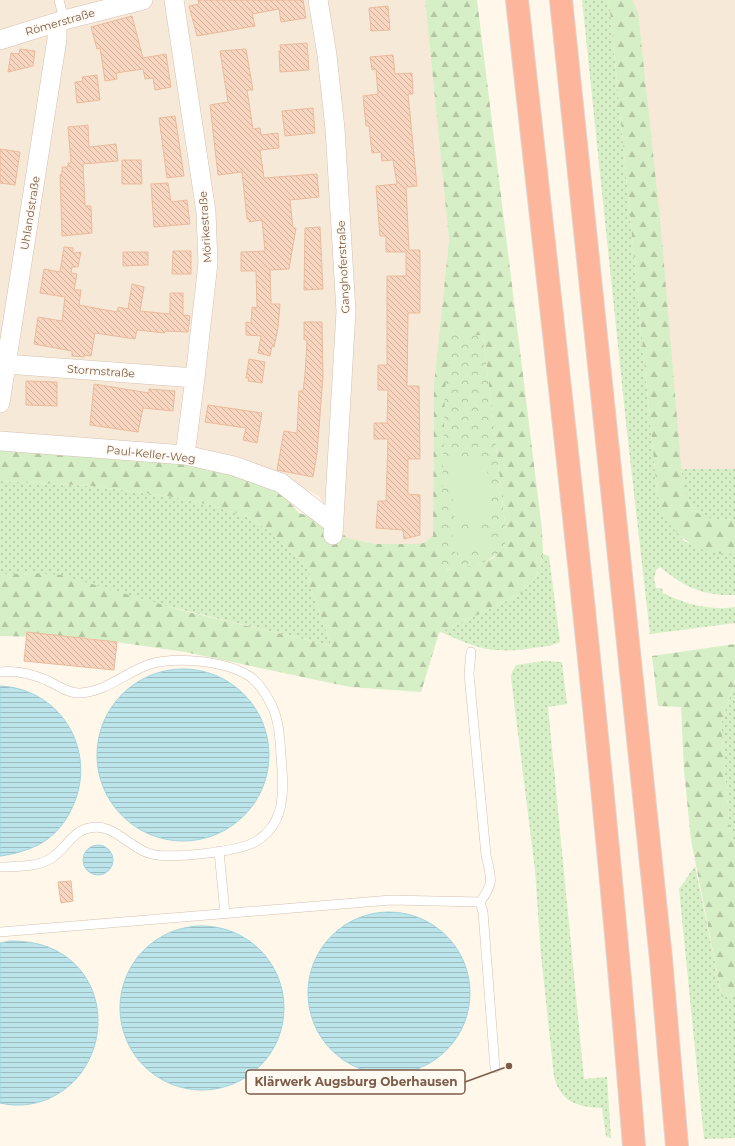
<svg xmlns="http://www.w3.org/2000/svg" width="735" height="1146" font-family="Montserrat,sans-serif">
	<defs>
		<pattern id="grass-dots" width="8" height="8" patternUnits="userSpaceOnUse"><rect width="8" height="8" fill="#d6efc6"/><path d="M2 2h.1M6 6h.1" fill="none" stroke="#b3c5a3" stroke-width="1.8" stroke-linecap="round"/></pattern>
		<pattern id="forest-firs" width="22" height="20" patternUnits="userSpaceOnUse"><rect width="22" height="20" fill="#d6efc6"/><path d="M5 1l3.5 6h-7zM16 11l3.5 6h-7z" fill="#b3c5a3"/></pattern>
		<pattern id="park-crowns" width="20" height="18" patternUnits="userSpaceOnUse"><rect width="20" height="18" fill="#d6efc6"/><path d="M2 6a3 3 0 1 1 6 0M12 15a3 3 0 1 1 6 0" fill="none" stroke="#b3c5a3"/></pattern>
		<pattern id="water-rules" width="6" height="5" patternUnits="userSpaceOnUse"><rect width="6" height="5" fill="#bbe4eb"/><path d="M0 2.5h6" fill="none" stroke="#9dbcc0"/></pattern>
		<pattern id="building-back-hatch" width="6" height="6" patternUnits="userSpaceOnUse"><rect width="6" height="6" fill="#f7d5bf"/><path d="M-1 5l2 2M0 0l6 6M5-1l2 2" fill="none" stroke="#cdb09d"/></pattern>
	</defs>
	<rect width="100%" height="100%" fill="#fef7ea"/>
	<path fill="#f7e9d8" d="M0,0H425L449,240L434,384L433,536L424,544H376L347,538L334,524L319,496L274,474L0,441Z
		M614,0H735V470H665Z"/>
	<path fill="url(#grass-dots)" d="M582,0H609L657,492L664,515L685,542L735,553V595C702,596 685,587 660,567L656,570L654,579L656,588H662L663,593C684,604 712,611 735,607V623L650,634L626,423Z
		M681,469H735V519C727,519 718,521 710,519C689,515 683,488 681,469Z
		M0,481L93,486L173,497L210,505L247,516L269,531L296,556L310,573L309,584L332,646L30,573L0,575Z
		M543,554L549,556L560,642C552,646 542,647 533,648C493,654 478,649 441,632L521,594L537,575Z
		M544,661L562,662L567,704L548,707L584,1079L607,1077L611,1138L606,1136L602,1108C577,1107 561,1102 554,1077L541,955L535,870L511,677L512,672L516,665Z
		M735,681V842L730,833L721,724Z
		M695,866L722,997L735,995V1138L704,1139L679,889Z"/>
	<path fill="url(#forest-firs)" fill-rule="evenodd" d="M425,0H477L542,530L543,554L537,575L521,594L439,633L421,692L350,687L185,652L89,638L0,636V575L30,573L61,575L184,611L332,646L309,584L310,573L296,556L269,531L247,516L210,505L173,497L93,486L0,481V441L185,455L278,489L299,513L334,524L347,538L376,544H416L424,543L433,536L434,384L449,240ZM451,332L483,336L506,531L494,558L478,564L447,570Z
		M609,0H632L638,12L661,229L682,477C691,514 696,521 735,519V553C706,558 679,541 664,516C660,509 659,499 657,492Z
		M735,644V681L721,724L730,832L735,842V995L722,997L691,840L684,771L681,707L658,706L652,656Z"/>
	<path fill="url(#park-crowns)" d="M451,331L483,336L506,531C506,535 506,540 505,544C498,563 458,571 440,569L445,390Z"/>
	<path fill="#d6efc6" d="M486,458L492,521L455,524L449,462Z
		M486,528L489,549L455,553L452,532Z"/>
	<path fill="url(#water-rules)" stroke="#a1d4de" d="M97 755a86 86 0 1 1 172 0a86 86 0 1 1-172 0Z
		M0,686C64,689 100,756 70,812C63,826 51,839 36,846C25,851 14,854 1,856H0Z
		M83 860a15 15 0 1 1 30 0a15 15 0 1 1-30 0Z
		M308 993a81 81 0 1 1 162 0a81 81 0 1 1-162 0Z
		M120 1008a82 82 0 1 1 164 0a82 82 0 1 1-164 0Z
		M10,941C29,941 46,944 62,954C116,988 107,1072 50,1098C35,1105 17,1107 0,1103V943Z"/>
	<path fill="url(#building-back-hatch)" stroke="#ebbb9d" d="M198,0H303L306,18L281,22L279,9L252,14L255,26L197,36L189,6L199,4Z
		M388,6L390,30L371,31L369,8Z
		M132,16L143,58L166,54L171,87L155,90L153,78L145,79L143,69L116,73L117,79L105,81L100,48L97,49L91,27Z
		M307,43L309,70L280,72L279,51H281L280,45Z
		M20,49L35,51L33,66L8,72L11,53L19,54Z
		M246,49L253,90H247L253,129L260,128L261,135L278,133L279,148L260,150L264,178L317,174L319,197L290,200L293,228H296L289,269L270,270L271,304H280L278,328L274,347L272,346L270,356L258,353L261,336L246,335V322L251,323L252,307L257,308L256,271H241V252L265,251L262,220L249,222V219H247L242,172L218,175L210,105L228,102L220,51Z
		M393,55L395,74L412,73L413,94H408L417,186L406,187L409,250H420V313H408L407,386H419L420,459H408V494L420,495V535L404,539L403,530L376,528L378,501H386L388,439H374V423H387L388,390H378V365H387V276H406V252H386V236H380L376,186L397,184L393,160L382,161L381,152L372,153L369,126H366L363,96L378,94L376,69L372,70L370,57Z
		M97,75L100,100L77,103L75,82L83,81L82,77Z
		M313,108L315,133L285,136L282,111Z
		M175,116L184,176L167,178L159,118Z
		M88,125L89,147L116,144L118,161L83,164L85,206H91L92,233L62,236L60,175L62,174V167H68V163H71L68,127Z
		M0,149L20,152L15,185L0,183Z
		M122,160H141L142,184H122Z
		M168,183L171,202L187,200L190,224L154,227L151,184Z
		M320,227L323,289L304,290L305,228Z
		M64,247L73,248V253L81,252L78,267H72L71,273L77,274L74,290H81L79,305L117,312L118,307L128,309L132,284L144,287L140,311L170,314V293H183V315L190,316L188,332L165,331V333L137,330L135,339L95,333L91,356L84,355V357L72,356V351L34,344L38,317L62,321L65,297L40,293L44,269L60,272Z
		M173,251H191V274H172Z
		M123,252H148V265L123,266Z
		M304,322H322L323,376L317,454L313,477L277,470L284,431L297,433L299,391H303L305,375L307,340H304Z
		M249,359L265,362L262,383L248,381L249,378H246Z
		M26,381L57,382V406L26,405Z
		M94,384L149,393V389L175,391L173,411L143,408L138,432L90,425Z
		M208,405L262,413L257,443L243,440L246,428L205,422Z
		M27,632L117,642L114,670L24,661Z
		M71,881L73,901L61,903L58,882Z"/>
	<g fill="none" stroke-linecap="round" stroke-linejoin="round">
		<g stroke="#d5c0b0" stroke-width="10">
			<path id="lane" d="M59,0L64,20
				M471,652L469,674L486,855C491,878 495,882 480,902L483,912L495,1068
				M0,672C15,670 32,674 46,680C56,684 68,694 80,693C106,692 126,672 150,664C177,656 229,661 252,678C259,684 267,696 271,704C281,723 280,748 282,769C284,797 283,826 255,842C237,852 170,859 151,854C129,848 113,822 89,828C73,831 66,848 53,857C38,868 17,866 0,867
				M219,851L225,914
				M0,932L391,900L480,902"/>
		</g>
		<g stroke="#d5c0b0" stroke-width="20">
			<path id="street" d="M174,0L206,212L208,263L195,378L185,455
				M318,0L327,55L335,129L346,311L333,535
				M0,40L64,20L143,0
				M6,364L195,378
				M0,403L57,39V22
				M0,441L185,455L234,466L281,483L334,524"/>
		</g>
		<g stroke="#ddd5d0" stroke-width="24">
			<path id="highway" d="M517,0C559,382 604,763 634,1146
				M561,0L661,959L677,1146"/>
		</g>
		<use href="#lane" stroke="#fff" stroke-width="9"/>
		<use href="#street" stroke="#fff" stroke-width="19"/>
		<use href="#highway" stroke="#fdb69c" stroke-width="22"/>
	</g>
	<g text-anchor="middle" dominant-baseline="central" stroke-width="3" stroke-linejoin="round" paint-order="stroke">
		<g font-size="11" fill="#7d5c49" stroke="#fffaf2">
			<text transform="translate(60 22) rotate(-16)">Römerstraße</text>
			<text transform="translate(30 213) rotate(-81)">Uhlandstraße</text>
			<text transform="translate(205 227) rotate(-94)">Mörikestraße</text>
			<text transform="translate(343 267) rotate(-93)">Ganghoferstraße</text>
			<text transform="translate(101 371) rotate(4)">Stormstraße</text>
			<text transform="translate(151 454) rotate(6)">Paul-Keller-Weg</text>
		</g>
	</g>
	<path fill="none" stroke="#7d5c49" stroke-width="1.5" d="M509 1066L465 1082"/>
	<circle fill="#7d5c49" stroke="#fffaf2" stroke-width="1.5" cx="509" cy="1066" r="4"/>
	<rect fill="#fffaf2" stroke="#7d5c49" stroke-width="1.5" x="246" y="1070" width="219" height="24" rx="4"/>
	<g font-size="12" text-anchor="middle" font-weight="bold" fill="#7d5c49">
		<text x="356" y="1086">Klärwerk Augsburg Oberhausen</text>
	</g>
</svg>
